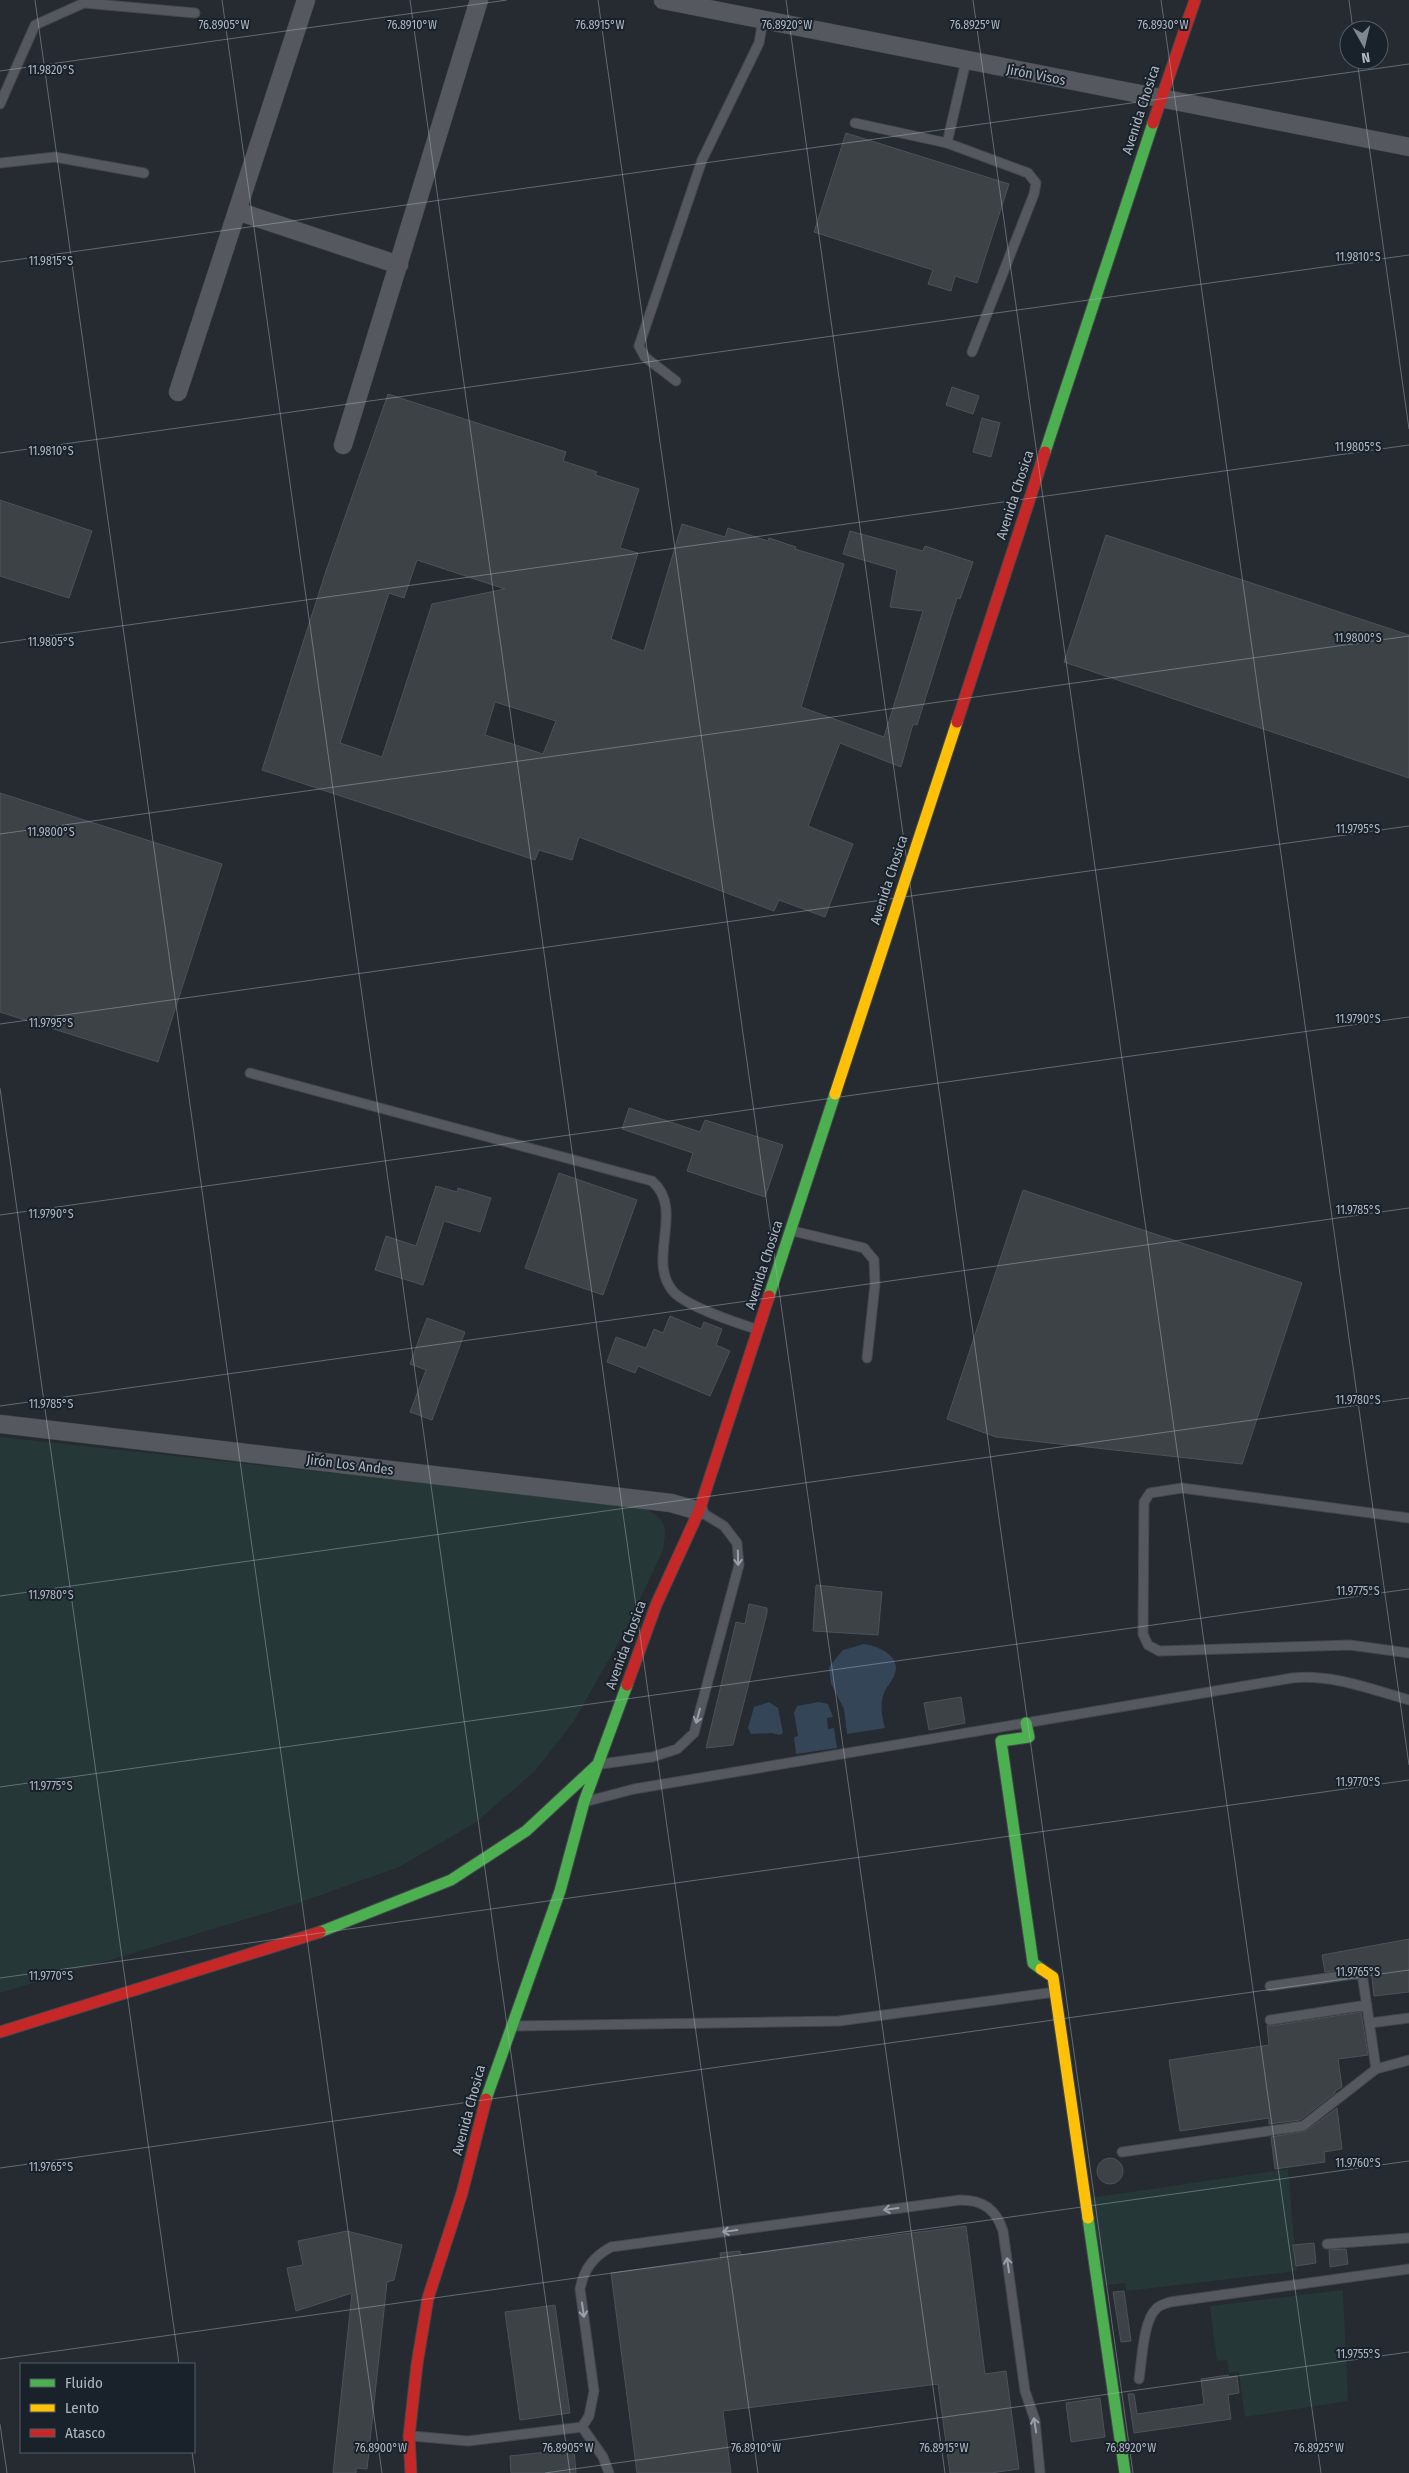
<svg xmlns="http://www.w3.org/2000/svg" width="1409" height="2473" font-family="'Fira Sans Condensed',sans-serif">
	<rect width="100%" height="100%" fill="#252b30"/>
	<path fill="#253737" d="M0,1437L639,1506C664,1517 668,1523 663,1550L625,1631L574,1721L535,1771L475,1823L399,1867L293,1905L0,1993Z
		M1288,2169L1297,2271L1126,2291L1125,2283L1103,2286L1090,2198Z
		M1343,2290L1348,2401L1245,2417L1239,2372L1229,2373L1227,2360L1217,2361L1210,2306Z"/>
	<path fill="#344558" d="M864,1644C878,1646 903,1656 894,1676C891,1683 885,1688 883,1696C880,1707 882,1717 885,1728L847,1734L844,1709L831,1684L829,1667L843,1650Z
		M769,1702L778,1708L783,1733L780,1735L771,1733L751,1734L748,1728L754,1707Z
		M819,1702L828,1704L833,1717L827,1718L828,1729L834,1728L837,1748L796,1754L794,1737L798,1736L794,1713L797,1706Z"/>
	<path fill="#3d4247" stroke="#4d5258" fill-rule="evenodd" d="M846,133L1009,184L977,283L955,276L951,291L928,284L933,270L814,232Z
		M952,387L979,396L973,414L946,405Z
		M388,394L566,452L563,461L597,472L595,475L639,489L620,548L638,553L611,639L644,651L682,524L725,537L728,528L768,541L769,538L796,547L795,549L844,564L801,707L884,737L923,611L890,607L897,570L843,554L850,531L923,551L925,546L973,562L960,599L957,598L917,725L913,724L901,767L840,743L808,826L853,844L825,917L779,900L774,911L579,837L572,860L539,850L535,860L262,770L326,571ZM417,560L505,589L432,604L382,757L340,743L389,593L404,598ZM495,702L556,721L543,754L485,735Z
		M982,418L1000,423L991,457L973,452Z
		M0,500L92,531L69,598L0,576Z
		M1106,535L1409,635V778L1064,662Z
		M0,793L222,864L158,1062L0,1012Z
		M629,1108L700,1132L705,1120L783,1145L765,1197L687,1171L693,1153L622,1129Z
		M559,1173L637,1200L603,1295L525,1268Z
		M436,1186L457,1192L458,1188L491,1198L480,1232L444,1221L423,1285L375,1270L386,1236L416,1246Z
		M1023,1190L1302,1283L1242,1464L996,1437L947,1419Z
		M670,1316L701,1329L704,1322L722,1329L716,1345L730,1351L710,1396L638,1366L635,1373L607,1362L616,1337L646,1348L654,1329L663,1333Z
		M427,1318L465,1332L432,1420L410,1412L426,1370L410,1364Z
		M816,1585L882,1592L878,1635L813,1631Z
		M749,1604L767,1608V1613L733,1745L706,1748L736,1622L745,1624Z
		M961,1697L965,1723L929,1730L924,1703Z
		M1409,1939V1992L1374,1996L1371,1969L1361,1967L1325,1972L1322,1955Z
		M1361,2012L1368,2055L1338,2059L1342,2087L1335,2091V2093L1300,2120L1269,2124V2118L1180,2131L1169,2060L1269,2045L1267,2025L1271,2026Z
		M1337,2108L1342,2149L1324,2152L1325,2162L1275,2169L1271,2137L1306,2131Z
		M1097 2171a13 13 0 1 1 26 0a13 13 0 1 1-26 0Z
		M966,2226L985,2374L1006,2371L1019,2469L991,2473H950L938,2384L723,2411L731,2473H637L611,2273L721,2259L720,2253L740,2251L741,2255Z
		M347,2231L402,2245L394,2280L387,2282L367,2469L356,2468V2473H333L352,2293L296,2311L287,2268L303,2265L298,2241Z
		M1314,2243L1316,2263L1296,2266L1293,2245Z
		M1346,2249L1348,2264L1330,2267L1329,2250Z
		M1124,2291L1131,2341L1121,2342L1113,2292Z
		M555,2305L570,2413L520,2420L505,2312Z
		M1228,2375L1229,2377L1237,2376L1239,2393L1228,2395L1231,2419L1134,2433L1128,2394H1134L1137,2414L1204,2404L1201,2379Z
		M1100,2398L1105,2437L1071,2442L1066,2403Z
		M574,2449L576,2473H511L510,2456Z"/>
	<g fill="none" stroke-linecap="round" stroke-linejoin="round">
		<g stroke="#42474b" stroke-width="11">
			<path id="lane" d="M966,61L947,143L1028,173L1036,183L1034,194L972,352
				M0,104L35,25L84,3L195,13
				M855,123L947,143
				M0,163L55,157L144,173
				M676,381L645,357L639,346L702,160L759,43L763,20
				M250,1073L652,1181C685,1209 647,1258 672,1290C683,1305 737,1323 756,1329
				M793,1231L864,1248L874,1260L875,1284L867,1358
				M1409,1518L1182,1488L1150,1493L1144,1502L1143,1634L1148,1645L1159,1651L1350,1645L1409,1653
				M601,1764L652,1757L677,1749L694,1733L739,1565L737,1543L724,1526L701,1512
				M588,1801L634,1789L1292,1678C1333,1674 1370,1689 1409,1700
				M1270,2020L1367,2005
				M1370,2023L1409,2018
				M515,2026L839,2021L1055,1992
				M1376,2069L1409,2060
				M1122,2152L1303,2126L1376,2069L1362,1973L1270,1986
				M1327,2244L1409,2238
				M1139,2379C1142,2361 1143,2321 1156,2309C1159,2305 1165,2304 1170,2302L1409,2269
				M412,2436L468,2441L582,2427
				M609,2473L603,2457L582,2427L589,2416L594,2391L580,2289C584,2269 593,2257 611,2247L960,2200C983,2200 996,2209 1003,2231L1025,2391L1035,2420L1040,2473"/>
		</g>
		<g stroke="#42474b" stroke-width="19">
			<path id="street" d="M663,0L1409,147
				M237,211L399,265
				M178,392L306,0
				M343,445L479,0
				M0,1424L671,1503L699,1511"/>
		</g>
		<g stroke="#42474b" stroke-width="13">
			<path id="fast" d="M1045,452L1153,123
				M769,1296L835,1094
				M1026,1723L1029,1737L1001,1741L1033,1963L1041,1969
				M320,1932L451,1880L526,1831L598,1764
				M486,2099L560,1891L584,1802L627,1685
				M1088,2218L1125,2473"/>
		</g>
		<g stroke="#42474b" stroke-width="13">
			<path id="slow" d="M835,1094L957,722
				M1041,1969L1053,1977L1088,2218"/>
		</g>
		<g stroke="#42474b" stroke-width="13">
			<path id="jam" d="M1153,123L1195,0
				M957,722L1045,452
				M627,1685L656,1605L699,1511L769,1296
				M0,2032L320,1932
				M411,2473L409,2436L417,2364L428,2298L462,2193L486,2099"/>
		</g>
		<use href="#lane" stroke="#55595f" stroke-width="9"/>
		<use href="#street" stroke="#55595f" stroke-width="18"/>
		<use href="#fast" stroke="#4caf50" stroke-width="11"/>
		<use href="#slow" stroke="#ffc107" stroke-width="11"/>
		<use href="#jam" stroke="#c62828" stroke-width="11"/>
	</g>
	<defs><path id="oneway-shaft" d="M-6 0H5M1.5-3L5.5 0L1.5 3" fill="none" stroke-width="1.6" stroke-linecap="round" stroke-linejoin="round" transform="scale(1.25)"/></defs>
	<g stroke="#98a0aa">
		<use href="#oneway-shaft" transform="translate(738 1558) rotate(89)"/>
		<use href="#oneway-shaft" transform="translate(698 1716) rotate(105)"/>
		<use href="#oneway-shaft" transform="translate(891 2209) rotate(172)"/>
		<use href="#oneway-shaft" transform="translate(730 2231) rotate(172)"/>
		<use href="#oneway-shaft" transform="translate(1008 2265) rotate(-98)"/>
		<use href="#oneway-shaft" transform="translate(583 2310) rotate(82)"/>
		<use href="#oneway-shaft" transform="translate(1035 2425) rotate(-99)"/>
	</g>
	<path fill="none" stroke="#aeb7c3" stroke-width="1" stroke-opacity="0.45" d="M35,0L382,2473M222,0L570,2473M410,0L758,2473M598,0L945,2473M786,0L1133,2473M973,0L1321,2473M1161,0L1409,1765M1349,0L1353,30M1357,60L1409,429M0,71L507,0M0,262L1409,64M0,453L1409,255M0,643L1409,445M0,834L1409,636M0,1024L1409,826M0,1088L179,2364M0,1215L1409,1017M0,1406L1409,1208M0,1596L1409,1398M0,1787L1409,1589M0,1978L1409,1780M0,2168L1409,1970M0,2359L1409,2161M0,2424L7,2473M192,2452L195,2473M545,2473L1409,2352"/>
	<g text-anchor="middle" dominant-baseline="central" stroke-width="4" stroke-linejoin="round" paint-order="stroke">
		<g font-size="14" fill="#aeb7c3" stroke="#19212a">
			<text transform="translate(1036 75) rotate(11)">Jirón Visos</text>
			<text transform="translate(1141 110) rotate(-72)">Avenida Chosica</text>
			<text transform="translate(1015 495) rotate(-72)">Avenida Chosica</text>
			<text transform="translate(889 880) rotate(-72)">Avenida Chosica</text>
			<text transform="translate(764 1265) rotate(-72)">Avenida Chosica</text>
			<text transform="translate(350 1465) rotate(7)">Jirón Los Andes</text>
			<text transform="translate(626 1645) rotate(-70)">Avenida Chosica</text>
			<text transform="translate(469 2110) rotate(-75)">Avenida Chosica</text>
		</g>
	</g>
	<g font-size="12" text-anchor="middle" fill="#aeb7c3" stroke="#19212a" stroke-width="4" stroke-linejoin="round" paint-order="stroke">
		<text x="224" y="29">76.8905°W</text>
		<text x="412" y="29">76.8910°W</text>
		<text x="600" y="29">76.8915°W</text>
		<text x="787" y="29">76.8920°W</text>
		<text x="975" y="29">76.8925°W</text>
		<text x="1163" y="29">76.8930°W</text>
		<text x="51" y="74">11.9820°S</text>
		<text x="1358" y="261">11.9810°S</text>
		<text x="51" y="265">11.9815°S</text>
		<text x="1358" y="451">11.9805°S</text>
		<text x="51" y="455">11.9810°S</text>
		<text x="1358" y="642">11.9800°S</text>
		<text x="51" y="646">11.9805°S</text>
		<text x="1358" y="833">11.9795°S</text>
		<text x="51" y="836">11.9800°S</text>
		<text x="1358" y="1023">11.9790°S</text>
		<text x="51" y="1027">11.9795°S</text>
		<text x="1358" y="1214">11.9785°S</text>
		<text x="51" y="1218">11.9790°S</text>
		<text x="1358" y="1404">11.9780°S</text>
		<text x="51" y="1408">11.9785°S</text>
		<text x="1358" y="1595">11.9775°S</text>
		<text x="51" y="1599">11.9780°S</text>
		<text x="1358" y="1786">11.9770°S</text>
		<text x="51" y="1790">11.9775°S</text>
		<text x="1358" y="1976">11.9765°S</text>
		<text x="51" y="1980">11.9770°S</text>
		<text x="1358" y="2167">11.9760°S</text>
		<text x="51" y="2171">11.9765°S</text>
		<text x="1358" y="2358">11.9755°S</text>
		<text x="381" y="2452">76.8900°W</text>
		<text x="568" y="2452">76.8905°W</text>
		<text x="756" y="2452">76.8910°W</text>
		<text x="944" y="2452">76.8915°W</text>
		<text x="1131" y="2452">76.8920°W</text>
		<text x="1319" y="2452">76.8925°W</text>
	</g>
	<rect x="20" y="2363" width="175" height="90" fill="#19212a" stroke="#555d67"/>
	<rect x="30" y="2379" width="25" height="8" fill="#4caf50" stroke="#555d67"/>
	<text x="65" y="2388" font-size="15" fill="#aeb7c3">Fluido</text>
	<rect x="30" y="2404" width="25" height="8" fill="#ffc107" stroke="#555d67"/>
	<text x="65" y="2413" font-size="15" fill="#aeb7c3">Lento</text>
	<rect x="30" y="2429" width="25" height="8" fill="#c62828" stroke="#555d67"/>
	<text x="65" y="2438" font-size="15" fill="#aeb7c3">Atasco</text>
	<g transform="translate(1364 45) rotate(172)"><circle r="24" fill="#19212a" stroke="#555d67"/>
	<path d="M0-4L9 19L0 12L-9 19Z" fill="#7e8690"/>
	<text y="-8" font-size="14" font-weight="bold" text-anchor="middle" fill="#aeb7c3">N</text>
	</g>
</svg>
